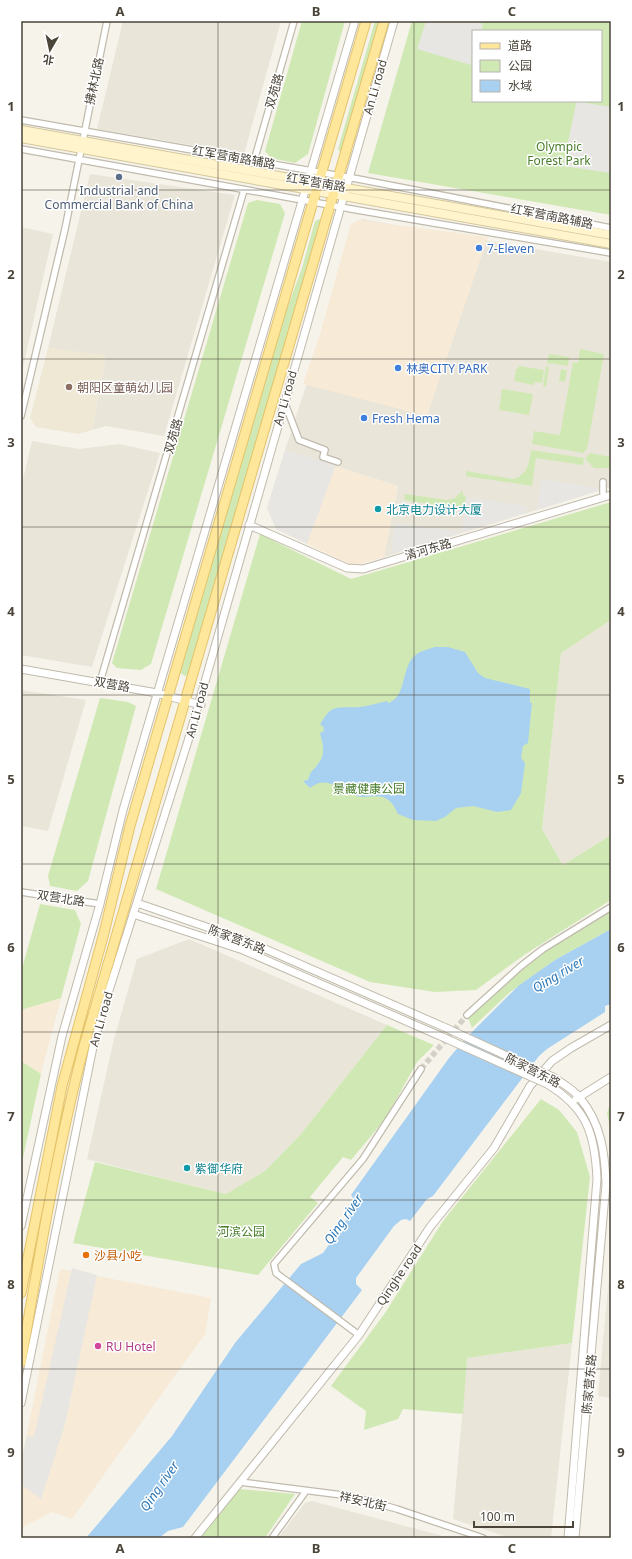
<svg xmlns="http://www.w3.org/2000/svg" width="632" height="1559" font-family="'Noto Sans','Noto Sans SC',sans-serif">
	<rect width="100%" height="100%" fill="#f6f3eb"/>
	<path fill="#e9e5d9" d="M123,21H281L244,154L97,129Z
		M90,174L235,195L164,436L106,426L92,430L106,356L48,348Z
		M361,219L611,262V487L384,557L398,486L285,450Z
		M21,227L53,234L21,376Z
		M32,441L79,449L119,444L160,453L92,667L21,655V488Z
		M611,620V835L563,865L542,829L561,653Z
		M21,690L86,700L48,831L21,826Z
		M189,939L387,1025L301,1134L265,1171L226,1194L87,1159L114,1039L137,959Z
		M611,1255V1398L598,1396Z
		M572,1343L551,1538H510L453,1519L467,1358Z
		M312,1501L439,1535L448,1538H278L305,1503Z"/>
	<path fill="#f7ead7" d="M359,220L488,237L427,416L303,384L320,334L351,224Z
		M285,450L398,486L384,557L353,566L276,529L267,508Z
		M61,998L41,1074L21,1061V1010Z
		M60,1269L211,1298L205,1334L72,1519L52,1512L21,1528V1463Z"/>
	<path fill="#eee8d5" d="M48,348L106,355L92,430L79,434L36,427L30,418Z"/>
	<path fill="#d0e9b4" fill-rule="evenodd" d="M302,21H345L308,154L295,163L271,158L265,151Z
		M375,21H385L341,154L338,149Z
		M412,21H611V215L368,173ZM473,31H601V101H473Z
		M257,200L280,204L285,213L151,664L141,670L117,668L112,663L248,203Z
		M320,219L322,222L189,674L185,676L179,672L279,330L302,268L315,221Z
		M580,349L604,354L587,449L583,453L532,444L534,431L560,435L573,362L578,363Z
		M549,354L569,357L568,366L547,363Z
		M519,366L544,370L542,383L535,382L534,385L514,381L516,369H518Z
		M546,366L549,367L546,387L543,386Z
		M561,369L567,370L565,382L559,381Z
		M502,389L533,394L529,415L499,410Z
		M531,450L584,458L583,465L536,458L532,486L466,476V471L513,479C528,475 529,463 531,450Z
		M590,453L611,457L610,468H594L585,459Z
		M463,490V495L466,496L464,509L404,500L405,494L448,500L455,498Z
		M611,502V620L561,653L542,829L563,865L611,835V900L524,955L476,990L435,992L370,982L156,889L260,534L351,579Z
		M100,698L128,702L136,706L88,881L77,891L50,886L48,876Z
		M40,904L75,910L81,924L61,998L21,1010V972Z
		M611,907V929L555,960L510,992L472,1028L467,1015L521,966Z
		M387,1025L434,1045L417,1062L386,1118L351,1160L343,1157L310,1197L318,1203L258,1275L73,1243L95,1162L226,1194L265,1171L301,1134Z
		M21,1061L41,1074L21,1167Z
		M541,1099L559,1110L577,1132L590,1177L572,1343L467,1358L463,1414L403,1409L398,1419L364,1430L366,1411L331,1386L385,1313L443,1221Z
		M611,1102V1132L607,1113Z
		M239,1489L295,1494L265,1538H200Z"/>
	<path fill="#e7e6e2" d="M426,21H474L483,24L481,31H473L471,65L417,49Z
		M573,101L611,107V173L563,166L576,104Z
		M285,450L336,465L307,544L276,529L267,508Z
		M541,479L598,488V491L537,510Z
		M466,497L527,506L526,513L391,554L395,523L462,532Z
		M72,1268L97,1275L65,1424L41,1499L21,1484V1460L27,1436L34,1437Z"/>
	<path fill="#a8d1f1" d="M435,647H448L465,652L478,673L485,678L530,689V703H532L528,743L523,746L521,758L525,763L521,793L511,810L497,812L473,806L456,808L445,817L436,821L413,820L398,814C395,808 392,801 385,798C377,794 366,799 357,796C341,791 327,774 310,788L303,781L308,780C312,767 313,772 318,764C326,754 323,745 320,733L324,731L323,726L320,725C331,703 338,708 359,707C368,706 378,703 387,701L389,703C409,694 399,663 420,652C424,650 430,649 435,647Z
		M611,929V1004L605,1006V1012L547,1049L539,1056L433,1196L427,1199L410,1221L406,1219L401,1220L394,1226L356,1278V1284L362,1290L183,1527L168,1531L159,1538H86L172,1436L235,1343L301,1264L323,1253L355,1207L356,1202L351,1195L449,1058L467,1037L518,986L555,960Z"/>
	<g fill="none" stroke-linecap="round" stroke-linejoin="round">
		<path stroke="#d4d0c7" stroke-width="5.5" stroke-dasharray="5.5 3" stroke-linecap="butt" d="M421,1069L467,1015"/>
		<g stroke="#c1bbad" stroke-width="8">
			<path id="minor" d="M21,120L358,179L611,228
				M21,149L357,210L611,253
				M254,161L294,21
				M284,401L299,440L325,450L323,457L338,462
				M21,416L65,229L107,21
				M603,482V493
				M100,682L244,190
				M21,892L100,904
				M467,1015L521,966L543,949L611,907
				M359,1335L276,1273L274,1264L363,1159L421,1069
				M240,1482L350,1496L397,1509L483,1538
				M272,1538L306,1491"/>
		</g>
		<g stroke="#c1bbad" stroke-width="9">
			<path id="tertiary" d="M249,525L347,568L363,569L611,495
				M21,669L157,693L201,705
				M137,903L247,941L444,1027
				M133,914L243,950L438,1035
				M553,1077C562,1083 574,1090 580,1098C601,1123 605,1153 606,1184L575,1538
				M547,1084C587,1108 595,1134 597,1179L568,1538
				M576,1099L611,1077
				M21,1226L62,1036L100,904L123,810L355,21
				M21,1403L93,1047L106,1000L188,741L394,21
				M195,1538L359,1335L430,1227L494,1148L530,1086L552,1061L571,1048L611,1025"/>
		</g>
		<g stroke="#d5c89b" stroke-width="10">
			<path id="secondary" d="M21,130L611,235
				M21,138L611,244"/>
		</g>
		<g stroke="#e5c46a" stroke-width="11">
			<path id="primary" d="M21,1293L62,1086L104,933L130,826L366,21
				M21,1362C39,1256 57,1150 84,1046L384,21"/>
		</g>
		<use href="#minor" stroke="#fff" stroke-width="5.5"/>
		<use href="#tertiary" stroke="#fff" stroke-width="7"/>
		<use href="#secondary" stroke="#fff4cc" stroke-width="8"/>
		<use href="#primary" stroke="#fee69b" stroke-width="9"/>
		<g stroke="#c1bbad" stroke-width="9" stroke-linecap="butt">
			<path id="tertiary-bridge" d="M444,1027L553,1077
				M438,1035L547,1084"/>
		</g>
		<use href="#tertiary-bridge" stroke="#fff" stroke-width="7"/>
	</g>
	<path fill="none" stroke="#4a4439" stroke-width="1" stroke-opacity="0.55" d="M218,21V1538M414,21V1538M21,190H611M21,359H611M21,527H611M21,695H611M21,864H611M21,1032H611M21,1200H611M21,1369H611"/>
	<circle fill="#5c6f8a" stroke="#fff" stroke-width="1.5" cx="119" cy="177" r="4"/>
	<g fill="#3f7fe0" stroke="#fff" stroke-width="1.5">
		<circle cx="479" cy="248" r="4"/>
		<circle cx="398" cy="368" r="4"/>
		<circle cx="364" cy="418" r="4"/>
	</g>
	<circle fill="#8d6e63" stroke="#fff" stroke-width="1.5" cx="69" cy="387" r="4"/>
	<g fill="#0f9aa8" stroke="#fff" stroke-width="1.5">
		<circle cx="378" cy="509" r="4"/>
		<circle cx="187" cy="1168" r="4"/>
	</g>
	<circle fill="#e8710a" stroke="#fff" stroke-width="1.5" cx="86" cy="1255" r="4"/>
	<circle fill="#d1479c" stroke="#fff" stroke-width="1.5" cx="98" cy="1346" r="4"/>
	<g text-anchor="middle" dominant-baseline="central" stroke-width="3" stroke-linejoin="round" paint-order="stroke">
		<g font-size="12" fill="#4a4439" stroke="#fff">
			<text transform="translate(94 81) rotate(-78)">拂林北路</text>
			<text transform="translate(375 87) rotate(-74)">An Li road</text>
			<text transform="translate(274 91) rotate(-74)">双苑路</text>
			<text transform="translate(234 157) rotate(10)">红军营南路辅路</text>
			<text transform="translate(316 182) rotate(10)">红军营南路</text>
			<text transform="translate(552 216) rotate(11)">红军营南路辅路</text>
			<text transform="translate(285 398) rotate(-74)">An Li road</text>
			<text transform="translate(173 436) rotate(-74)">双苑路</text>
			<text transform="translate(428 549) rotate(-16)">清河东路</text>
			<text transform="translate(112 684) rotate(10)">双营路</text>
			<text transform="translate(197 710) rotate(-75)">An Li road</text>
			<text transform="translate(61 898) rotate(9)">双营北路</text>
			<text transform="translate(237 939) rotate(21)">陈家营东路</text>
			<text transform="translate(101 1019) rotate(-74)">An Li road</text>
			<text transform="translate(533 1070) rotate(27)">陈家营东路</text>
			<text transform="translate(399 1275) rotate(-56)">Qinghe road</text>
			<text transform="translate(589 1384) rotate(-85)">陈家营东路</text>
			<text transform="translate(363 1501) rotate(13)">祥安北街</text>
		</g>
		<g font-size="12" fill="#477d2a" stroke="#fff">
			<text x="559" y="146">Olympic<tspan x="559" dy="14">Forest Park</tspan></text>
			<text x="369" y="788">景藏健康公园</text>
			<text x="241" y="1231">河滨公园</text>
		</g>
		<g font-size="12" fill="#4e5e75" stroke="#fff">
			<text x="119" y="190">Industrial and<tspan x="119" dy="14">Commercial Bank of China</tspan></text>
		</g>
		<g font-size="12" fill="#366cbe" stroke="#fff" text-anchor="start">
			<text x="487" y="248">7-Eleven</text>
			<text x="406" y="368">林奥CITY PARK</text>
			<text x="372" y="418">Fresh Hema</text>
		</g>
		<g font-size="12" fill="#785e54" stroke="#fff" text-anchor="start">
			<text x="77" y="387">朝阳区童萌幼儿园</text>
		</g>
		<g font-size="12" fill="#0d838f" stroke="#fff" text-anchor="start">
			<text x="386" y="509">北京电力设计大厦</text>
			<text x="195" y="1168">紫御华府</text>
		</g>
		<g font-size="12" fill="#c56008" stroke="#fff" text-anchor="start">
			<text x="94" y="1255">沙县小吃</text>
		</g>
		<g font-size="12" fill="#b23c85" stroke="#fff" text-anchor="start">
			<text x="106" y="1346">RU Hotel</text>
		</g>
		<g font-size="13" font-style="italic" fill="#307ab8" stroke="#fff">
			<text transform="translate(558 974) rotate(-31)">Qing river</text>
			<text transform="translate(343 1219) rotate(-55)">Qing river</text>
			<text transform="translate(159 1486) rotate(-55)">Qing river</text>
		</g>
	</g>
	<rect width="632" height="1559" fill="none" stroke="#ffffff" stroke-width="44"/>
	<rect x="472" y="30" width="130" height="72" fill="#ffffff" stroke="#b7b4b0"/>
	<rect x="480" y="43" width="20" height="6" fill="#fee69b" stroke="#b7b4b0"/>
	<text x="508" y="50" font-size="12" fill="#4a4439">道路</text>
	<rect x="480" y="60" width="20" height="12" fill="#d0e9b4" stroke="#b7b4b0"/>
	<text x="508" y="70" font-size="12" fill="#4a4439">公园</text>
	<rect x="480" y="80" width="20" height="12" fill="#a8d1f1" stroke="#b7b4b0"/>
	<text x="508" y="90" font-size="12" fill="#4a4439">水域</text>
	<g transform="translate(50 50) rotate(189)" stroke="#ffffff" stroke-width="3" paint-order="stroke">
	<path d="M0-3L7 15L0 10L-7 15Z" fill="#4a4439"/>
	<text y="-6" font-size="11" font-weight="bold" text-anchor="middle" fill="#4a4439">北</text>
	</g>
	<path d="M474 1521v6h99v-6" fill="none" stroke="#4a4439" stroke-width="2"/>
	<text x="480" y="1521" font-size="12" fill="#4a4439" stroke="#ffffff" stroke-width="3" paint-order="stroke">100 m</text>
	<rect x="22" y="22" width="588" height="1515" fill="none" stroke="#4a4439" stroke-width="1.5"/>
	<g font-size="13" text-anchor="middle" font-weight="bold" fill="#4a4439">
		<text x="120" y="16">A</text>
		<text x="316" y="16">B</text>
		<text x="512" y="16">C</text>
		<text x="11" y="111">1</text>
		<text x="621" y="111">1</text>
		<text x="11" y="279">2</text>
		<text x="621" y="279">2</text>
		<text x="11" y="447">3</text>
		<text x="621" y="447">3</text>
		<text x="11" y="616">4</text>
		<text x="621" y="616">4</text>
		<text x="11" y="784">5</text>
		<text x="621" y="784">5</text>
		<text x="11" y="952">6</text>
		<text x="621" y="952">6</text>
		<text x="11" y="1121">7</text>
		<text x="621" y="1121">7</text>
		<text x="11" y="1289">8</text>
		<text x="621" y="1289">8</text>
		<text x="11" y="1457">9</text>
		<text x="621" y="1457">9</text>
		<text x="120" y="1553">A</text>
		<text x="316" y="1553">B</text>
		<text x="512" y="1553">C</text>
	</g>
</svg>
